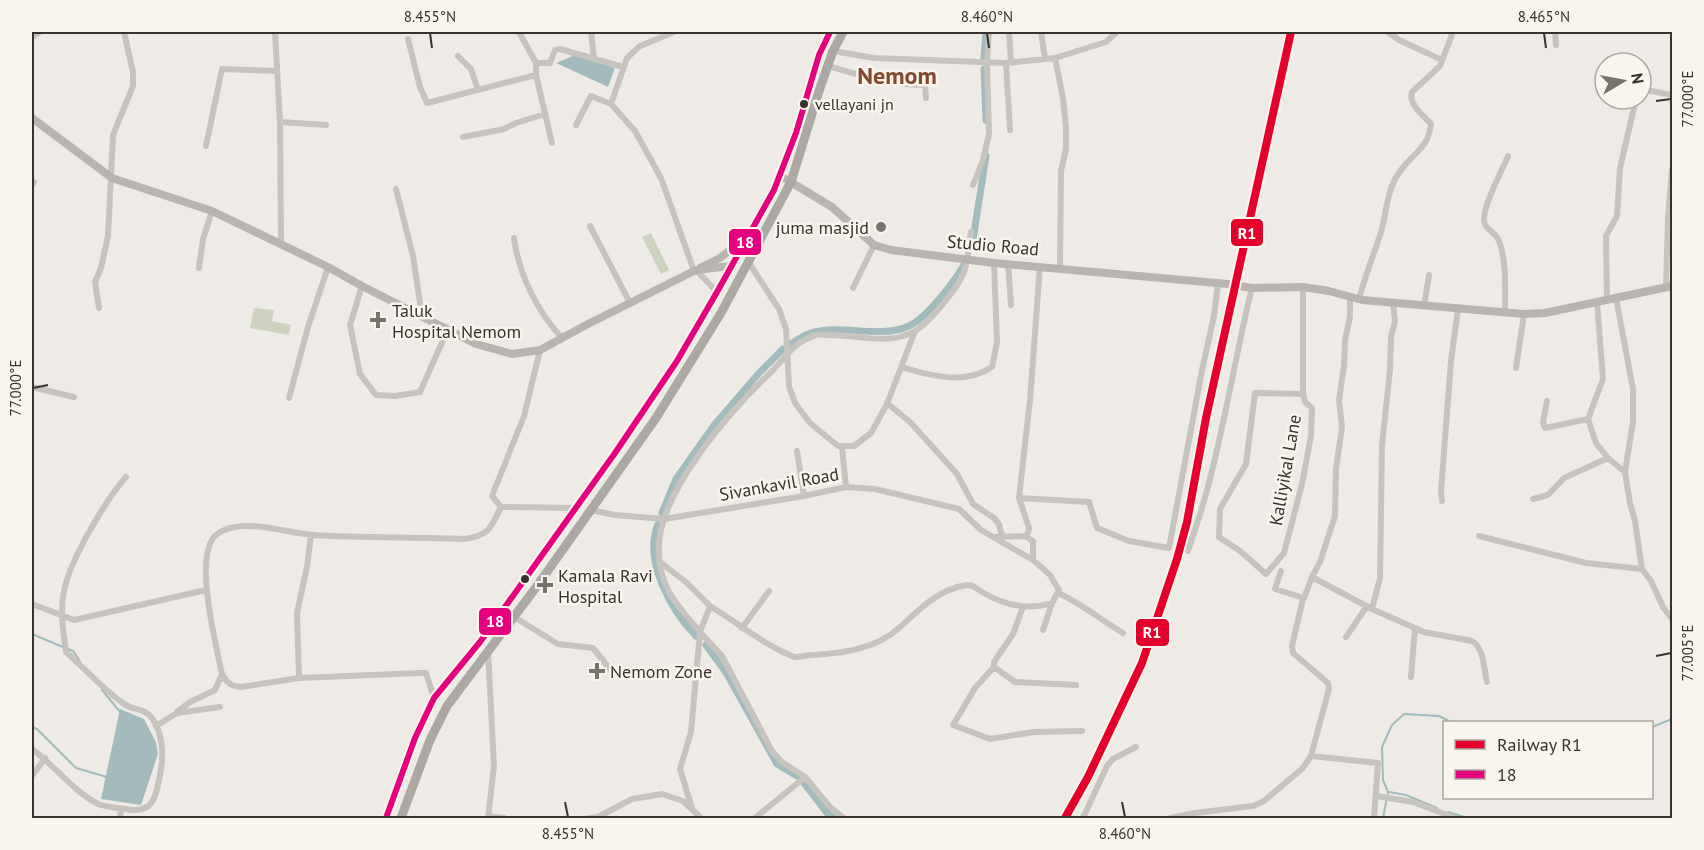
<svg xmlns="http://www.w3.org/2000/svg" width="1704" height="850" font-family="'PT Sans',sans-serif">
	<rect width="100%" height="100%" fill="#eeebe6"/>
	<path fill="#ced3c1" d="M651,233L669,270L661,274L642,237Z
		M254,308L274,310L272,321L291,325L289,335L250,328Z"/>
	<path fill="#a3bbbd" d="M575,55L615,68L608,87L556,63Z
		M120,709L144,719L156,742L158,754L141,805L101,799Z"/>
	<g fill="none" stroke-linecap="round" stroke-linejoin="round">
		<path stroke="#a3bbbd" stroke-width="2" d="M32,634L63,647
			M68,649L73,651L80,661
			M102,690L121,713
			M32,727L37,729L76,768L107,777
			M1652,727L1672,719
			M1389,792L1406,795L1437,808
			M1448,812L1468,818
			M1383,818L1388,792L1383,780L1382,747L1392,725L1404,714L1439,716L1451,722"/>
		<path stroke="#a3bbbd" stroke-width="7" d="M984,58L986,32
			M984,69L986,120
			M972,246L986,156
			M789,345C795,342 802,336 808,334C838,322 879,340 909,326C927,318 954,282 964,265
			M662,513L676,479L715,424L760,372L783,349
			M658,524C643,561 671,610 696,636
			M706,645L727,674L777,764L797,776
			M804,783L828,814L834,818"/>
		<path stroke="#c7c3be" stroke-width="6" d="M275,32L280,122L281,245
			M519,32L536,63
			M591,32L594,59
			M1009,32L1011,62
			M1041,32L1045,59
			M1388,32L1399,40L1442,60
			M1555,32L1556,45
			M32,37L40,32
			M408,39L420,87L427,103L536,75
			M833,51L874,58L1006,63L1055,58L1106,42L1117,32
			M458,56L471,69L478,90
			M1055,58L1063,98L1066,128V149L1061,171L1060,268
			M1006,63L1010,130
			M828,66C860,75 891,85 925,85L926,98
			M1641,89L1672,95
			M611,104L627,58L640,46L674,32
			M280,122L326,125
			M576,125L591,96L611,104L635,131L661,178L694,271
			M463,137L504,129L516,123L545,114
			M552,143L536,75V63H550L555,50L560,49L623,67
			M206,146L222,69L277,71
			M32,185L34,182
			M973,185L983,160L989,134L987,62L989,32
			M396,189L413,256L422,316
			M590,226L630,303
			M514,238C519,275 537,311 562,338
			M749,263L779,309L786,329L789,386L795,403L810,423L838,446H854L871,433L887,404L915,331
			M1008,263L1011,305
			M199,268L203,239L212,211
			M696,270L717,292
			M362,286L350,325L360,374L376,395L395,396L420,392L448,329
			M1303,287V394L1305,402L1312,408L1311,436L1302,484L1284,553L1266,574L1240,551L1219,537L1220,509L1246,464L1255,393L1303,394
			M1666,287L1668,219L1672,169
			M853,288L874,245
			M1616,298L1633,389V422L1625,472L1630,503L1635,521L1642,569L1651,581L1663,607L1672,619
			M1359,299C1365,276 1374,254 1381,232C1387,211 1387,187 1401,170C1414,152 1428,149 1431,124C1423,115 1408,104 1412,92L1440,66L1453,32
			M1607,300L1606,236L1617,216L1620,168L1636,99
			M1597,302L1603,379L1588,419L1596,443L1608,458L1625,472
			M1424,306L1429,275
			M99,308L95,282L101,268L108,236L113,135L133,86V72L124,32
			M1505,313C1505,292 1507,258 1498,239C1495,232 1485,230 1484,221C1483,205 1502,171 1508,156
			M540,350L524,416L492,496L501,507L575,508
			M902,367C930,376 966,385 992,367L997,342L994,263
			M1516,368L1524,314
			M32,387L74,397
			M289,398L308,327L328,267
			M1547,401L1543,422L1545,428L1588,419
			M887,403L911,423L957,474L973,504L994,518L999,524L1002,536
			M842,447L846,487
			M797,451L804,496
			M1019,498L1089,502L1097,528L1129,541L1169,548L1202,370L1214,316L1218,283
			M1533,499L1548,495L1564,478L1608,458
			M1442,501L1441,491L1451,361L1458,309
			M591,510L615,515L664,519L804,496L846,487L875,489L959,509L981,530L1033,560L1050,575L1059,590L1052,603C1027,611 1004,605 982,592C977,589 973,584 967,585C938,589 919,610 899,628C876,649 843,653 814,655C808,655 801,657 796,657C792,657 787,653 783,652C756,639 735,621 710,606L700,632C676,604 657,585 659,545C661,489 732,409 771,372C785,358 795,341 816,335C820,334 826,335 830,335C857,335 889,346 915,331C930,322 958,288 964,272C968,260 969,244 971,232
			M1025,536L1033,541V560
			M1479,536L1586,563L1642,569
			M995,537L1025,536L1028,533L1029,528L1019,498L1030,400L1040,266
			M1188,551C1194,532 1201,513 1206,494C1225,426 1235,356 1252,288
			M660,562L687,583L710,606
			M1281,571L1275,589L1304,598
			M1312,577L1372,609L1424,632L1472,641C1484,648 1484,669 1487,682
			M1058,593C1081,603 1101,620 1123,633
			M32,604L74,620L206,590
			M1023,607L1013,634L994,662V667L1015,682L1076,685
			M1372,609L1380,578L1382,445L1390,370L1391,337L1395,321L1393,303
			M514,617L558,644L593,648L610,669
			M742,628L769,591
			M1043,630L1052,603
			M1346,637L1367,606
			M994,667L975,688L953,725L990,739L1034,732L1082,731
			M1411,677L1415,628
			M299,678L297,613L307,567L311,535
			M434,698L426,673H420L299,678L241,687C231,686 227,683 222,674C216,645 196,565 212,540C216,532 228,528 235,527C261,523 288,533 313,535C363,538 414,537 464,539C490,535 490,529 501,507
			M177,712L190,702L215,690L222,674
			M156,726L177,713L220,707
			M32,749C54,765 73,791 98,804C106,807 117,808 125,809C153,814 155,800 160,775C164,757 163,733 152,718C145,708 132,710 124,704C104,690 84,668 66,652C63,631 60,612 64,591C70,560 105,501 126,477
			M1311,756L1378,763L1374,818
			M32,776L45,758
			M1377,796L1413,802L1455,818
			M692,808L680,769L691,732L700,632L722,656L772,751L782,762L805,777L830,807L844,818
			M488,816L504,818
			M120,818L121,809
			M488,818L494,766L488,651
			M588,818L598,817L632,799L662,794L683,801L701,818
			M755,818L805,777
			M1083,818L1107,766L1113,759L1136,747
			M1170,818L1195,813L1253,806L1264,801L1303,768L1311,756L1329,689L1328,683L1293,653L1292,646L1302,603L1312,577L1320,562L1335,516L1336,469L1342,427L1339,400L1344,366L1345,340L1350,317V296"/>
		<path stroke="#b8b4af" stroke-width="8" d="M32,118L112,178L212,211L328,267L362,286L476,344L512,354L540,350L588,324L696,270L730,266
			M779,175L832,207L874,245L891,250L994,263L1228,284L1252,288L1303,287L1329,291L1362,300L1524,314L1545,313L1672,286
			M700,268L720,258L746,237"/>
		<path stroke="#aca8a3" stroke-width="9" d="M386,818L415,738L434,698L480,642L615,453L677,361L717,292L774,190L796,133L819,55L830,32
			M401,818L430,740L447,706L537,586L656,418L721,313L791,182L820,88L833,51L843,32"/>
		<g stroke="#f9f5ee" stroke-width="10">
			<path id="bus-1" d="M386,818L415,738L434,698L480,642L615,453L677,361L717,292L774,190L796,133L819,55L830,32"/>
		</g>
		<use href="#bus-1" stroke="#e5007d" stroke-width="6"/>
		<g stroke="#f9f5ee" stroke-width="12">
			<path id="rail-1" d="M1065,818L1088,777L1142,663L1177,559L1187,522L1206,418L1291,32"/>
		</g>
		<use href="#rail-1" stroke="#e4002b" stroke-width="8"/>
	</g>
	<path fill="none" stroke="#39312c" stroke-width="2" d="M430,33L432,48M987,33L989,48M1544,33L1546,48M1656,101L1671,99M33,388L48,385M1656,656L1671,653M565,802L568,817M1122,802L1125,817"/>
	<g fill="#39312c" stroke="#f9f5ee" stroke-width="2">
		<circle cx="804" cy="104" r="5"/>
		<circle cx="525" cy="579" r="5"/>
	</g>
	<g fill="#78726d" stroke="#f9f5ee" stroke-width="2">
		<circle cx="881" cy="227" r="6"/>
		<path d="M375 311h6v6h6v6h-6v6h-6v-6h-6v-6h6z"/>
		<path d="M542 576h6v6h6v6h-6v6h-6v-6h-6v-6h6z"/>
		<path d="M594 662h6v6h6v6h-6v6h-6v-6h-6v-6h6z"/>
	</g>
	<g text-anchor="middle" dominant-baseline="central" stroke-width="5" stroke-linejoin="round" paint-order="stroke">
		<g font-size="16" fill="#39312c" stroke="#f9f5ee" text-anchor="start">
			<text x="815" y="104">vellayani jn</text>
		</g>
		<g font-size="18" fill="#39312c" stroke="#f9f5ee" text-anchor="start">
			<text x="869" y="227" text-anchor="end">juma masjid</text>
			<text x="392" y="310">Taluk<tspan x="392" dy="21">Hospital Nemom</tspan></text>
			<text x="558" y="575">Kamala Ravi<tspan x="558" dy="21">Hospital</tspan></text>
			<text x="610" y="671">Nemom Zone</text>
		</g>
		<g font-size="18" fill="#39312c" stroke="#f9f5ee">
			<text transform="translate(993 245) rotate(5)">Studio Road</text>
			<text transform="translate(1285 470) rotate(-80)">Kalliyikal Lane</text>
			<text transform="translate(779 484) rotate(-10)">Sivankavil Road</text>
		</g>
		<g font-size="24" font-weight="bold" fill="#81492c" stroke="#f9f5ee">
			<text x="897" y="75">Nemom</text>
		</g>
	</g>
	<g stroke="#f9f5ee" stroke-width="2">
		<rect x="1230" y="218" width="34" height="29" rx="6" fill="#e4002b"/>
		<rect x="728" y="228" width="34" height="28" rx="6" fill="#e5007d"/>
		<rect x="478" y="607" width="34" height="29" rx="6" fill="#e5007d"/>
		<rect x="1135" y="618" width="35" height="29" rx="6" fill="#e4002b"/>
	</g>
	<g font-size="16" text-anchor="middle" font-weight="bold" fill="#fff">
		<text x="1247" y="239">R1</text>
		<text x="745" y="248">18</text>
		<text x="495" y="627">18</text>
		<text x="1152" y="638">R1</text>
	</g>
	<rect width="1704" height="850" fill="none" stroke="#f9f5ee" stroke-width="66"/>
	<rect x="1443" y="721" width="210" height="78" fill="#f9f5ee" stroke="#aca7a0" stroke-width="1.5"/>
	<rect x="1455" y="740" width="30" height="9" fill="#e4002b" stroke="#aca7a0" stroke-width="1.5"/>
	<text x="1497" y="751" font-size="18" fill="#39312c">Railway R1</text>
	<rect x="1455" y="770" width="30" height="9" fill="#e5007d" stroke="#aca7a0" stroke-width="1.5"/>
	<text x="1497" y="781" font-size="18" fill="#39312c">18</text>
	<g transform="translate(1623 81) rotate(80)"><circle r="28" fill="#f9f5ee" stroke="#aca7a0" stroke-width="1.5"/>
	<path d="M0-4.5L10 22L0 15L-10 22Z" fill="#78726d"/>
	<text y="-9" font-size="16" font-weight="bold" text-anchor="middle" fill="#39312c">N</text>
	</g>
	<rect x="33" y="33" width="1638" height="784" fill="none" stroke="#39312c" stroke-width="2"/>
	<g font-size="15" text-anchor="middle" fill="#39312c">
		<text x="430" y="22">8.455°N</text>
		<text x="987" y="22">8.460°N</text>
		<text x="1544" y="22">8.465°N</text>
		<text transform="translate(1688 99) rotate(-90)" y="5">77.000°E</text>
		<text transform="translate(16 388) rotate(-90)" y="5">77.000°E</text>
		<text transform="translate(1688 653) rotate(-90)" y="5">77.005°E</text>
		<text x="568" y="839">8.455°N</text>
		<text x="1125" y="839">8.460°N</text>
	</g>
</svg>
